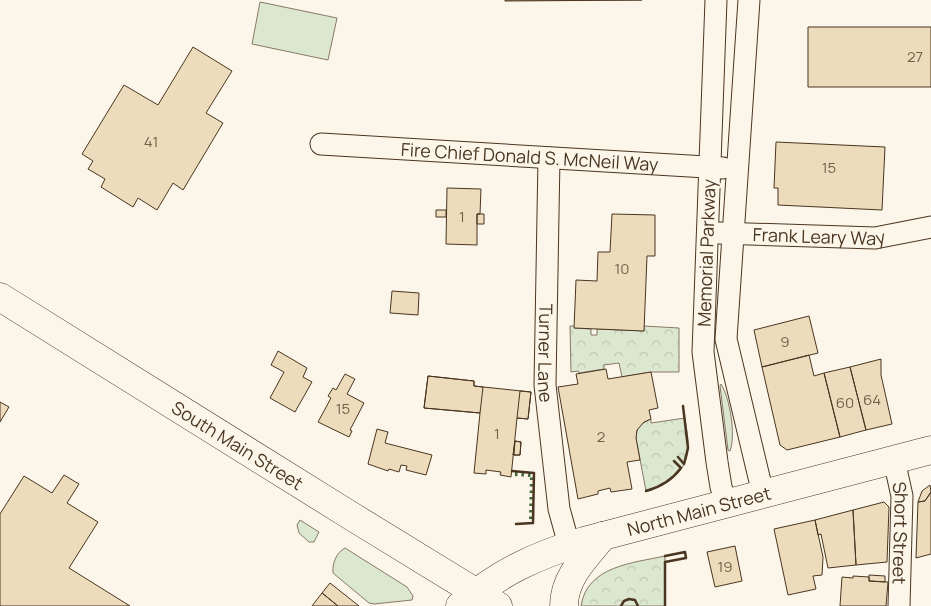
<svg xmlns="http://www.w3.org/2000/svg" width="931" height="606" font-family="Manrope,sans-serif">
	<defs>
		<pattern id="forest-crowns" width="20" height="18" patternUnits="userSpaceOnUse" patternTransform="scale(1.25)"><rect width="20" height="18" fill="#dce7d0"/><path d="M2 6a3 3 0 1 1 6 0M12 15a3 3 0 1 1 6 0" fill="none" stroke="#bec7b2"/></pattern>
	</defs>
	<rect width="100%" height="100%" fill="#fbf6e9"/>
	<path fill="#dce7d0" stroke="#887966" d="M260,2L337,18L328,60L252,44Z
		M721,384C730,398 736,436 730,451L728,450L720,386Z
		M300,520L319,532L314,542H309L299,533L297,525Z
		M345,548L407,587L413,596L412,600L374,604L369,603L333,573C332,564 336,553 345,548Z"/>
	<path fill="url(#forest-crowns)" stroke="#887966" d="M570,326H574L575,328L591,329V335H597V329L644,331V326L679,328V372H651L622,377L619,363L604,365V369L579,373L578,371L571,372Z
		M685,418C686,428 689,439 688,449C687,472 666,486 646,491L636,438C636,427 642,423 651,419V423Z
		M665,556V606H581C587,566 633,563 665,556Z"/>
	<path fill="#ecdcbc" stroke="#4a3520" d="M505,0H642L505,1Z
		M808,27H931V87H808Z
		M193,47L232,71L206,113L223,123L183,190L173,183L157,210L138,198L133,207L101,187L105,179L88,169L93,161L82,154L124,85L158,105Z
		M776,142L885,147L882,210L778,205V188H774Z
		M447,188L481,189L480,214H477V245L446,244Z
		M436,210H446V217H436Z
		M477,214H484V224H477Z
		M612,214L655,215V256H647L644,331L574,328L576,280L597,281L598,252H610Z
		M392,291L419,293L418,315L390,313Z
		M809,316L818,353L762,367L754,330Z
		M278,351L307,368L303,377L312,382L295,412L270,398L284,372L271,365Z
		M809,355L814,376L824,373L840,437L787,450L780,445L762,367Z
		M881,359V375L892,424L866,430L850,367Z
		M850,367L866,430L840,437L824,373Z
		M606,369L608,379L651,372L658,408L649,410L651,419L644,422L637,430L636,438L640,460L627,462L632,489L611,492L610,488L598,491V494L578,499L558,387L578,384L576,374Z
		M345,374L355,379L347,394L364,403L350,430L352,431L349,437L318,422L331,398L328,396L333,388L336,390Z
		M428,376L474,381V386L531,392L528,419L517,418L511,477L500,475L501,472L486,470V474L474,473L480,413L424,408Z
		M428,376L474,381V386L483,387L480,413L424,408Z
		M520,391L531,392L528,419L517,418Z
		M0,402L9,407L0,422Z
		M377,429L388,432L385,443L432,455L426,475L406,470L407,466L401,465L399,472L389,469L388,471L368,464Z
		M515,441L521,442L520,455H514Z
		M515,441L521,442L520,455H513Z
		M64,475L79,484L67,503L98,522L69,568L130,606H0V514L24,476L52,493Z
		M930,485L931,492L925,501L918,502L922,491Z
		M931,492V554L916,558L918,502L925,501Z
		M884,502L889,507L887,562L856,565L853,510Z
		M853,510L856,565L828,568L821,534L818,535L815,520Z
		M815,520L823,557L822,575L813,576L816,589L788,595L774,529Z
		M735,546L742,581L715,587L707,552Z
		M869,575L885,576V582L869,581Z
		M853,576L869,577V581L888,582L886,606H840L842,577L853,578Z
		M330,583L359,606H338L322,593Z
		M322,593L338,606H312Z"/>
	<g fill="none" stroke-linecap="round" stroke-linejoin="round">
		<g stroke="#4a3520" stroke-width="23">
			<g id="minor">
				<path d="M716,0L703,352L717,462L721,487L727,504"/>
				<path d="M749,0L726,339L763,494"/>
				<path id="s1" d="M321,144L723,168"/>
				<path id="s2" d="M549,158L545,385L559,509L569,545"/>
				<path id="s3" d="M719,233L875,238L931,227"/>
				<path id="s4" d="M894,460L902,496L899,606"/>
			</g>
		</g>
		<g stroke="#4a3520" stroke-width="29">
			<g id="major">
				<path id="s5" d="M0,297L348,514L498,606"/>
				<path id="s6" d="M460,606C500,572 535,556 584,541L931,450"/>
				<path d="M564,606C564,577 586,557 603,536"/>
			</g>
		</g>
		<use href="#minor" stroke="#fbf6e9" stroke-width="21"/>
		<use href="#major" stroke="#fbf6e9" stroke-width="28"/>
		<path stroke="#436837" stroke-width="4" stroke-dasharray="2.5 4" stroke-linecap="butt" d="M515,474L532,475L531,519"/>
		<path stroke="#4a3520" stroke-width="2.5" d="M678,457L684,464L688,448L683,406
			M512,471L534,473L533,523L516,524
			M646,491C661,487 672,480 681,468L674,461
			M621,606L624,601L629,599L635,600L638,606
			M665,606V562L686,558L685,552L665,556"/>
	</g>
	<g text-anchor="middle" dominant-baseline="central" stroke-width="4" stroke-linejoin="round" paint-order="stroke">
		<g font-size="15" fill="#725f47">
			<text x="915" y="56">27</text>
			<text x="151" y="141">41</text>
			<text x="829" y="167">15</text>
			<text x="462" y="216">1</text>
			<text x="622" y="268">10</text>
			<text x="785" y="341">9</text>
			<text x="872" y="399">64</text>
			<text x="845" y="402">60</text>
			<text x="343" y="408">15</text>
			<text x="497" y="433">1</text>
			<text x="601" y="436">2</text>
			<text x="725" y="566">19</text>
		</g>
		<g font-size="18" fill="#4a3520" stroke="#fbf6e9">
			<text stroke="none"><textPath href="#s1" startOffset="209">Fire Chief Donald S. McNeil Way</textPath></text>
			<text stroke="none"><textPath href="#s3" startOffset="100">Frank Leary Way</textPath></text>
			<text transform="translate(706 253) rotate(-88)">Memorial Parkway</text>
			<text stroke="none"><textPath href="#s2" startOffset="195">Turner Lane</textPath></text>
			<text stroke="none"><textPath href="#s5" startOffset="280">South Main Street</textPath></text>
			<text stroke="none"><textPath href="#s6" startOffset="260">North Main Street</textPath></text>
			<text stroke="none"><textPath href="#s4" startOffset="74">Short Street</textPath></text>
		</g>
	</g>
</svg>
